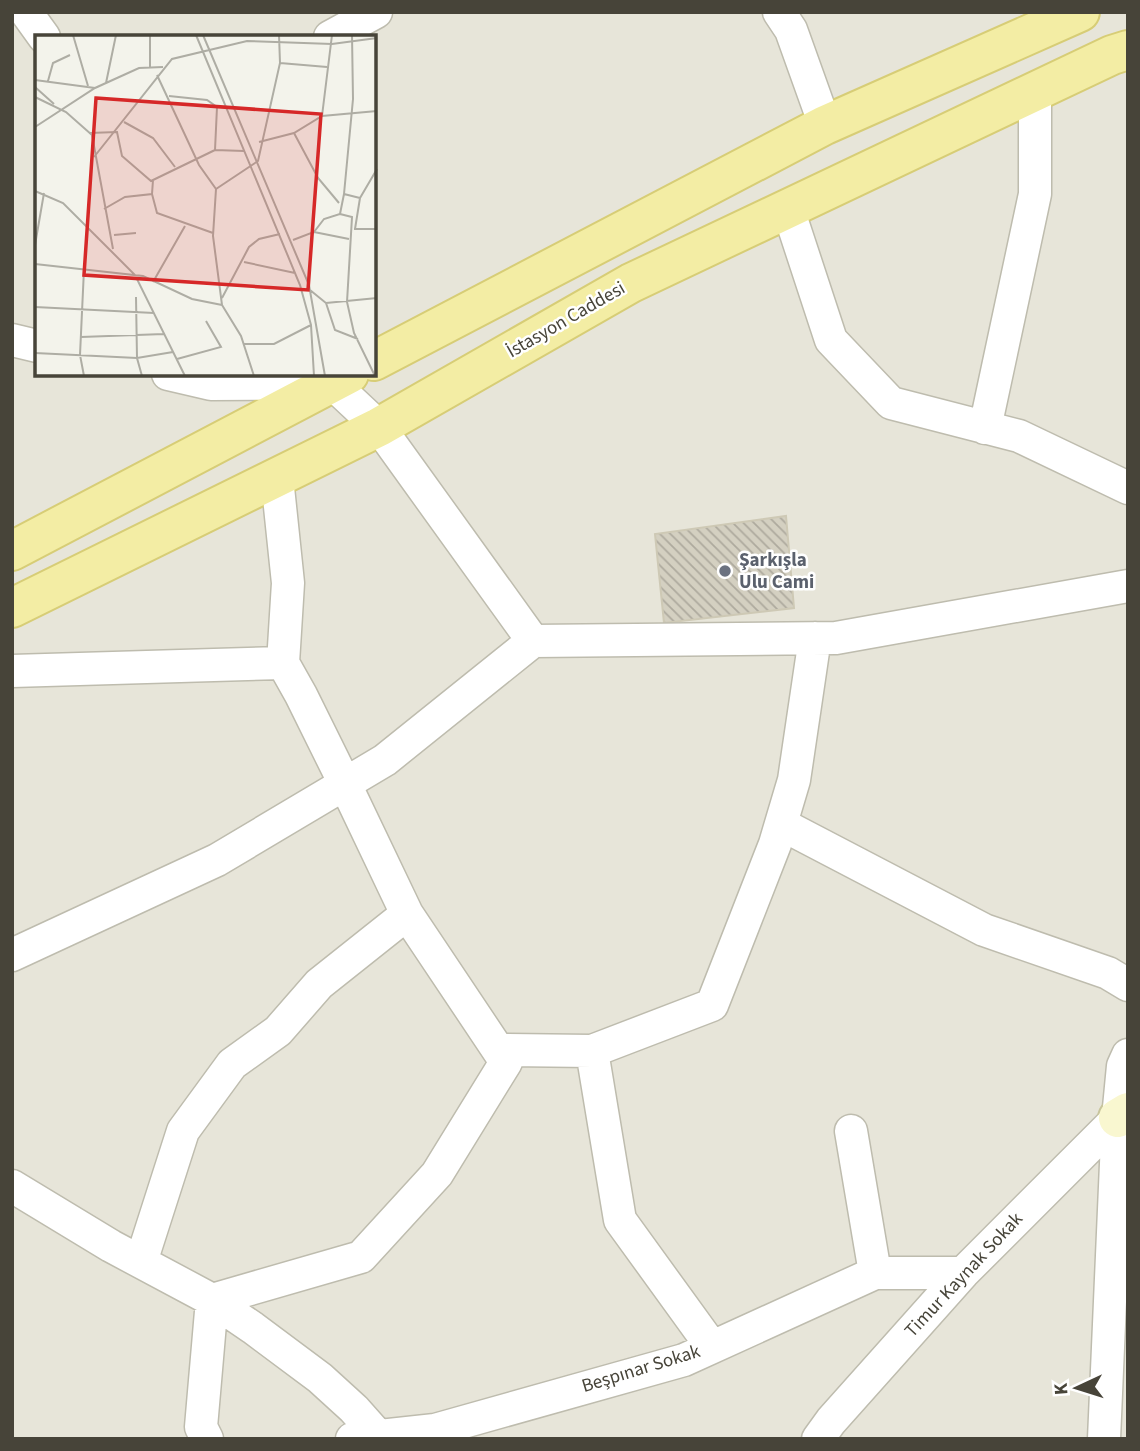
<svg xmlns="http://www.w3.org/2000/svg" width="1140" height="1451" font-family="'Source Sans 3',sans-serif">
	<defs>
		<pattern id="building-back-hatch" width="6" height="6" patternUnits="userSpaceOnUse" patternTransform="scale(1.75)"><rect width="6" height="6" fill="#d4d0c1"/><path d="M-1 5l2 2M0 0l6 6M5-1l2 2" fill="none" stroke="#aeaa9e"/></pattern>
	</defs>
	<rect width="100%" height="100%" fill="#f3f3eb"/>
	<path fill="#e7e5d9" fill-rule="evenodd" d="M12,12H1128V1439H12ZM37,37H374V374H37Z"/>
	<path fill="url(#building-back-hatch)" stroke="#cec9b5" stroke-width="2" d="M786,516L794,608L664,623L655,534Z"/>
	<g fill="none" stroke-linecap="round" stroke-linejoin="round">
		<g stroke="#bebcae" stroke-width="35">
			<path id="street" d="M26,12L44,37
				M779,12L791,30L825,125
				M330,37L376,12
				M788,209L831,340L891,403L1019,436L1128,488
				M12,340L37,346
				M168,374L211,384L332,383L379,427L533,641
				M985,428L1035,194V92
				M277,478L288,583L283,663
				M12,671L283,663L301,695L345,784L407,914L506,1062L437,1174L361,1257L212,1300L201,1427L207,1439
				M781,824L984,930L1108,973L1128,985
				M12,955L217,860L385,760L533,641L836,638L1128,586
				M499,1050L592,1051L620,1220L712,1347
				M592,1051L712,1005L775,844L794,780L815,638
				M851,1131L875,1273
				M12,1186L111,1246L212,1300L253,1328L320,1378L354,1409L378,1436
				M141,1262L183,1131L232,1064L278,1031L319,984L407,914
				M352,1439L435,1430L684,1360L875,1273H963
				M818,1439L831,1421L963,1273L1118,1118
				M1104,1439L1118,1118L1123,1066L1128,1055"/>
		</g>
		<g stroke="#c8c59c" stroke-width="42">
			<path id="secondary" d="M1118,1118L1128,1112"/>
		</g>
		<g stroke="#d7cd76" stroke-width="42">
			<path id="primary" d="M374,361L825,125L1080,12
				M12,551L349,374
				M12,608L379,427L631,283L1112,55L1128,50"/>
		</g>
		<use href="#street" stroke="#fff" stroke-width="32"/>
		<use href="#secondary" stroke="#f9f7d0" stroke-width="38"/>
		<use href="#primary" stroke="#f3eda4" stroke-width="38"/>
	</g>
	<circle fill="#6b7280" stroke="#fff" stroke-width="2.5" cx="725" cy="571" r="7"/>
	<g text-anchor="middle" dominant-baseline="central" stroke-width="5" stroke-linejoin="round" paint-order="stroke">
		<g font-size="19" fill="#474439" stroke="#fff">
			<text transform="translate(566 320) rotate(-30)">İstasyon Caddesi</text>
			<text transform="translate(964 1275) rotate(-47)">Timur Kaynak Sokak</text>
			<text transform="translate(641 1369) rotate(-17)">Beşpınar Sokak</text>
		</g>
		<g font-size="19" font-weight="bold" fill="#5b616d" stroke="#fff" text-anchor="start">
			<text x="739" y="560">Şarkışla<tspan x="739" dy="22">Ulu Cami</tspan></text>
		</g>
	</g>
	<g transform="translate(35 35)">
		<rect width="341" height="341" fill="#f3f3eb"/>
		<path fill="none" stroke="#aeada4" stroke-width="2" d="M38,0L53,51M161,0L265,250L276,290L279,341M168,0L274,250L290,341M245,28L292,32M115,33V0M122,40L164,130L181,154L178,201L187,270L206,301L219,341M0,45L60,53M13,46L18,28L35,20M71,48L81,0M0,52L19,69M0,62L31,77L57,100L78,214M287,81L297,0M89,87L118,103L140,132M0,92L60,53L104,33L128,32M54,98L82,97L87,121L116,146L180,115L182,72L172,65L134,61M259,98L283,143L304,168M224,107L259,98L287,81L342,76M180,115L209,116M59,122L137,24L212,6L297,9L342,3M181,154L223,126L245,28L244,0M0,156L28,168L100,240L150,341M117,159L122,178L178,198M309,159L318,64L317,0M325,163L342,134M69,174L90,162L117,159L118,145M305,179L317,182L312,267L319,298L340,341M319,194H342M279,197L314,204M79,200L101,198M258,205L279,197L289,184L305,179L309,159L325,163L320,194M0,210L9,158M209,227L260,238M0,229L108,241L157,264L187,270M118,247L150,191M275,255L291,268L300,295L323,304M101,262L102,323L107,341M187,263L214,212L224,204L245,199M291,268L342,263M0,272L119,278M46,302L129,299M209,309H239L276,290M0,318L102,323L138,317M142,324L186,312L171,286M49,341L45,320L49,234"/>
		<path fill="#d62828" fill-opacity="0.15" stroke="#d62828" stroke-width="3.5" d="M61,63L286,79L273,255L49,240Z"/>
		<rect width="341" height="341" fill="none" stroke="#474439" stroke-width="3.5"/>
	</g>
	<rect width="1140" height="1451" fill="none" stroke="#474439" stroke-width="28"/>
	<g transform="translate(1077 1388) rotate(266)" stroke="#ffffff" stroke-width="5" paint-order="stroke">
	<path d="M0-5L12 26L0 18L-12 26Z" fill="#474439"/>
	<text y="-10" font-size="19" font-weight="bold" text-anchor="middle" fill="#474439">K</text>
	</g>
</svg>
